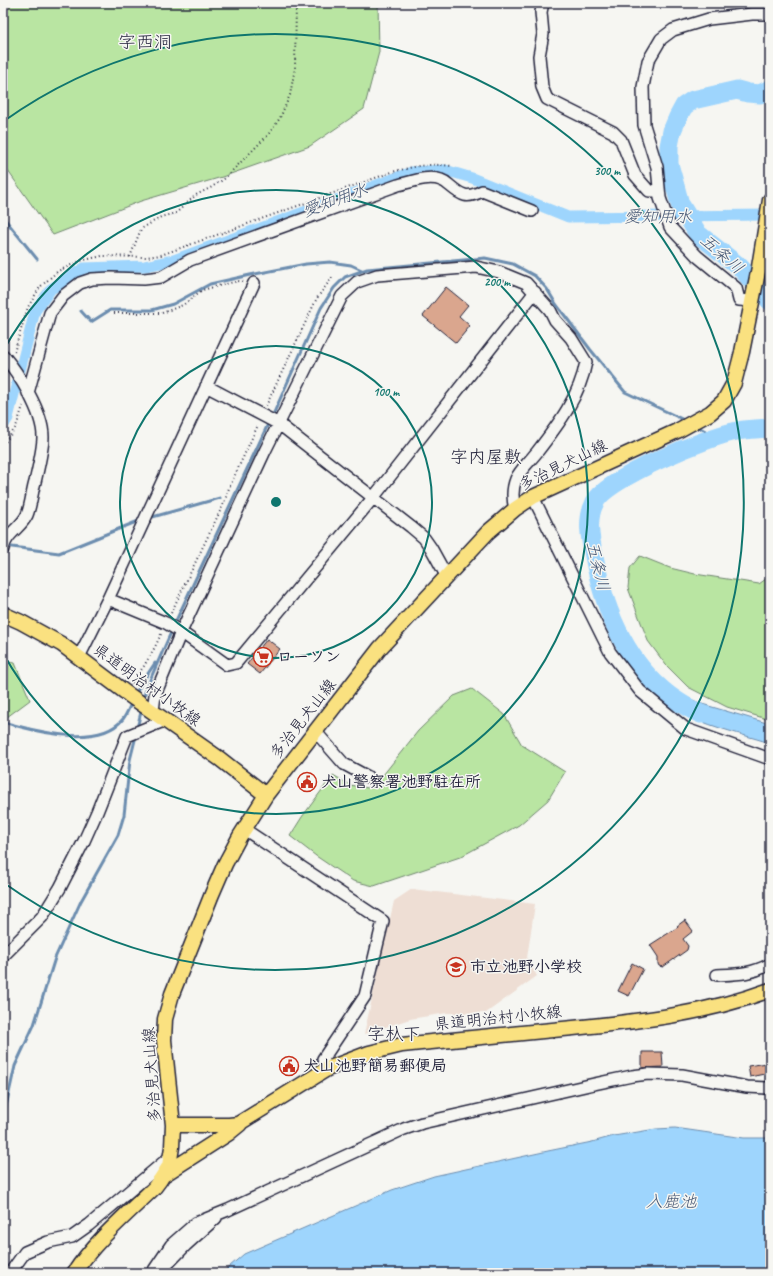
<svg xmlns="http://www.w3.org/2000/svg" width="773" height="1276" font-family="Caveat,'Klee One',sans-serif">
	<rect width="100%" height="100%" fill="#f6f6f2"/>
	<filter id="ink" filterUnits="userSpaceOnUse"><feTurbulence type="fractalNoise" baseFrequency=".025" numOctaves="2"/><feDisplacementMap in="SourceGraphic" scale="8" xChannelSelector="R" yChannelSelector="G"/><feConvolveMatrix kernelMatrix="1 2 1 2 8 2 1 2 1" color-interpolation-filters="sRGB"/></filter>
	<g filter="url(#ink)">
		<path fill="#eeded4" d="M412,889L535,904L527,958L537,976L486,1013H447L410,1019L364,1034L394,901Z"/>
		<path fill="#b9e5a2" stroke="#6e846e" d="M3,3H378L379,52L364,109L310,146L222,177L141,201L53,235L3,164Z
			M640,556L670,568L695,574L759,584L770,576V720L727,707L688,687L666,665L648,641L628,588L630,568Z
			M3,661L15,663L30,700L3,720Z
			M472,689L504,714L522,745L565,772L548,800L519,825L460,857L374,886L353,881L316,856L290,836L302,817L333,775L350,785L368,788L383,775L418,731L454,696Z"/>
		<path fill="#9ed5fd" stroke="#6c8daf" d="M684,696L702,704L770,724V743C738,733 705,726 675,709Z
			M675,1128L744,1138H770V1273H222L244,1254L392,1190L434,1176L548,1151L592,1142L614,1136L656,1129Z"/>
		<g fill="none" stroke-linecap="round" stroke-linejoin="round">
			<path stroke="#6c8daf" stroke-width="3" d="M3,217L37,259
				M81,311L91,322L110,310H152L173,304L210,284L250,275L306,264L330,262L351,265L364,271
				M272,417L321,308L334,288L345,277L367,269L485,258L513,264L535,276L547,289L556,304L590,349L625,392L684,420
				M700,428L717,437
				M149,518L220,498
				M12,547L59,553L141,520
				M174,625L269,422
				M135,695L141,684L155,663
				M143,701L146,689L172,630
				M3,722C34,731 99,749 123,719C127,714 129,707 132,702
				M137,728L142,708
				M3,1120L15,1066L34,1025L55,958L81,901L118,835L124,815L130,760L136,736"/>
			<path stroke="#9ed5fd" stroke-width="11" d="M3,426L8,418L35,311L51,289L84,268L145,266L174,260L412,172L445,170L472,178L568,217L770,215"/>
			<path stroke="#9ed5fd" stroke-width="19" d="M770,89L760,94L748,93L737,90L693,100L684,106L678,117L672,131L669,146V164L680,204L698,234L740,267L770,301
				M701,714C690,710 680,703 670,696C625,662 604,609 594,556C590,538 586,519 595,502C607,478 709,436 737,431C748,429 759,429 770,428"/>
		</g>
		<path fill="#daa68e" stroke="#22223b" d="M446,287L468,305L459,316L470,326L456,343L423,316Z
			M267,639L280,649L260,674L247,664Z
			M685,920L693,931L683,939L688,946L687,950L663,967L659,966L658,964V957L650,945L678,927L677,926Z
			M632,963L643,969L629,996L618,991Z
			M642,1052H662L663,1067L642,1068Z
			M767,1063L769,1073L750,1077L748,1066Z"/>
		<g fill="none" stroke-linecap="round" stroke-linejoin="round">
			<g stroke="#22223b" stroke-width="14">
				<path id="minor" d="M543,3L541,12L543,34L539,56L542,87L547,99L613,132L621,140L635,175L649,191H659
					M760,266H770
					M752,301L739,300L736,288L697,256L670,227L660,198L657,167L644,125L643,87L648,61L661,39L673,30L709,19L752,14H770
					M3,355C19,374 43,412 43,437C43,449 38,469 35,482C32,492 31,505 27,515C21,528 6,533 3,549
					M206,386L279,424L411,527L424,538L431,548L447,577
					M28,393L50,313L63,296L80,283L92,279L111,278L144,279L161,277L190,260L398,185C411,182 428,175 441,180C444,181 447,183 449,185C462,196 467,199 482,191L532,211
					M533,497L610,652L640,691L686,729L770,759
					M108,599L166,623L181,632L227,665L236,663L373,498L535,292
					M79,657L108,599L254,283
					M153,711L155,695L181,632L265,451L342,296L357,282L377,275L476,267L499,272L526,283L550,310L555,320L571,338L586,362C580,396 558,425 537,452C530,461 520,470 516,479C512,489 512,498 515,509
					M315,731L344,764L368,777
					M244,829L383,921L365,996L323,1059L327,1069
					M3,956L42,917L60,888L84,841L97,812L127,736L166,720
					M717,975C737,974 752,974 770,964
					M10,1273L25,1252L48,1242L72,1237L89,1225L171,1156
					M152,1273L171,1245L196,1223L228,1210L404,1129L422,1123L594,1084L632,1076L648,1074L682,1075L747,1087L767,1088L770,1087
					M159,1273L186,1245L216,1218"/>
			</g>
			<g stroke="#22223b" stroke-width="17">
				<path id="major" d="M3,614L21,622L61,644L129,695L220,759L266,795
					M173,1125H229L238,1124L327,1069L369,1053L402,1045L421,1043C472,1038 522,1033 573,1028C642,1021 705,1014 770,990
					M165,1174L229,1133L240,1124
					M74,1273C95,1241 126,1215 154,1188L160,1180L169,1166L172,1147L173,1125L164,1040L165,1019L172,994L212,894L225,864L240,836L266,795L380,648L488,532L515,509L533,497L677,431L710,413L724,401L734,383L742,352L759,267L770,200"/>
			</g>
			<path stroke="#22223b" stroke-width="2" stroke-dasharray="1 3" stroke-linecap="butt" d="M130,257L141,229L161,217L176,213L196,195L212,187L224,179L268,135L280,118L290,95L295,68L296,3
				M114,313H162L183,305L202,290L238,281L245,282
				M14,352L28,307L40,287L58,271L80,261L102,256L146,257L161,255L392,172C417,166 426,163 452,166
				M266,406L317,298L334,275
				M3,445L16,427L23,406
				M171,613L224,503L229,488L258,425
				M132,683L144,666L155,647L162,632"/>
			<use href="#minor" stroke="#f6f6f2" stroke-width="11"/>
			<use href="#major" stroke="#fae180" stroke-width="14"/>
		</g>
	</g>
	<g fill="none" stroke="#0f766e" stroke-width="2">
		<circle cx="276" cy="502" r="156"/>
		<path d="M3 351A312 312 0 1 1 3 653"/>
		<path d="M4 121A468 468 0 1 1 4 883"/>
	</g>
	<defs>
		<g id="supermarket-ring" transform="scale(1)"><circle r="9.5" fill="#f6f6f2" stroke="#c8321e" stroke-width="1.5"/><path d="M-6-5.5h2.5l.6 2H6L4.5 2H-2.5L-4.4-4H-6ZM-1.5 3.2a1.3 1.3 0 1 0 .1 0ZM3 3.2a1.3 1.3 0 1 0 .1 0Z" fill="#c8321e"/></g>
		<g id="civic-ring" transform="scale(1)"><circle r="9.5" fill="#f6f6f2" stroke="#c8321e" stroke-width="1.5"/><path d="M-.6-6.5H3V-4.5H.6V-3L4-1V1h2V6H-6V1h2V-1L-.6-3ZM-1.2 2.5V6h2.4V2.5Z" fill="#c8321e"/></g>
		<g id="school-ring" transform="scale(1)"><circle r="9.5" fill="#f6f6f2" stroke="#c8321e" stroke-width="1.5"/><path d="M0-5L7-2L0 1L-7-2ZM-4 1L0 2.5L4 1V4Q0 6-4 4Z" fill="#c8321e"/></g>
	</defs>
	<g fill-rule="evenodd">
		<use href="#supermarket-ring" x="263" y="657"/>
		<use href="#civic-ring" x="307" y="782"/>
		<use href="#school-ring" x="456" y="967"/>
		<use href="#civic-ring" x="289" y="1066"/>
	</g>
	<g text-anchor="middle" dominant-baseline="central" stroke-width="3" stroke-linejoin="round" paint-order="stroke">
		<g font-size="16" fill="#22223b" stroke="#f6f6f2">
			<text transform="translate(563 465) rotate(-26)">多治見犬山線</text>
			<text transform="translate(147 685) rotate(36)">県道明治村小牧線</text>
			<text transform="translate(303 719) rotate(-52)">多治見犬山線</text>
			<text transform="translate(498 1018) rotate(-6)">県道明治村小牧線</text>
			<text transform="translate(152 1075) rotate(-94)">多治見犬山線</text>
		</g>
		<g font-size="16" font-weight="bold" fill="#22223b" stroke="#f6f6f2" text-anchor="start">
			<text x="277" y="657">ローソン</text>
			<text x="321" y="782">犬山警察署池野駐在所</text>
			<text x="470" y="967">市立池野小学校</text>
			<text x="303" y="1066">犬山池野簡易郵便局</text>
		</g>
		<g font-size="17" font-style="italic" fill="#475875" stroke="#f6f6f2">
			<text transform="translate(335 200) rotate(-20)">愛知用水</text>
			<text x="658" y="216">愛知用水</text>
			<text transform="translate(722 254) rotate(41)">五条川</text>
			<text transform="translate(598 566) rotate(76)">五条川</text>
			<text x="671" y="1201">入鹿池</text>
		</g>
		<g font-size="18" fill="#22223b" stroke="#f6f6f2">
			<text x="145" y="42">字西洞</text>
			<text x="486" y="457">字内屋敷</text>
			<text x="394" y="1034">字杁下</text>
		</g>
	</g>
	<circle cx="276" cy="502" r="6" fill="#0f766e" stroke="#f6f6f2" stroke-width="2"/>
	<g font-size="12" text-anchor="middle" font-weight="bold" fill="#0f766e" stroke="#f6f6f2" stroke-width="3" stroke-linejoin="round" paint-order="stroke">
		<text x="607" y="175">300 m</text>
		<text x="497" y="286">200 m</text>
		<text x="386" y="396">100 m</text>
	</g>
	<rect width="773" height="1276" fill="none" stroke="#f6f6f2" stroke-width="16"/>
	<rect x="8" y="8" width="757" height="1260" fill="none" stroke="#22223b" stroke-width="1.5" filter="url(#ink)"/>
</svg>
